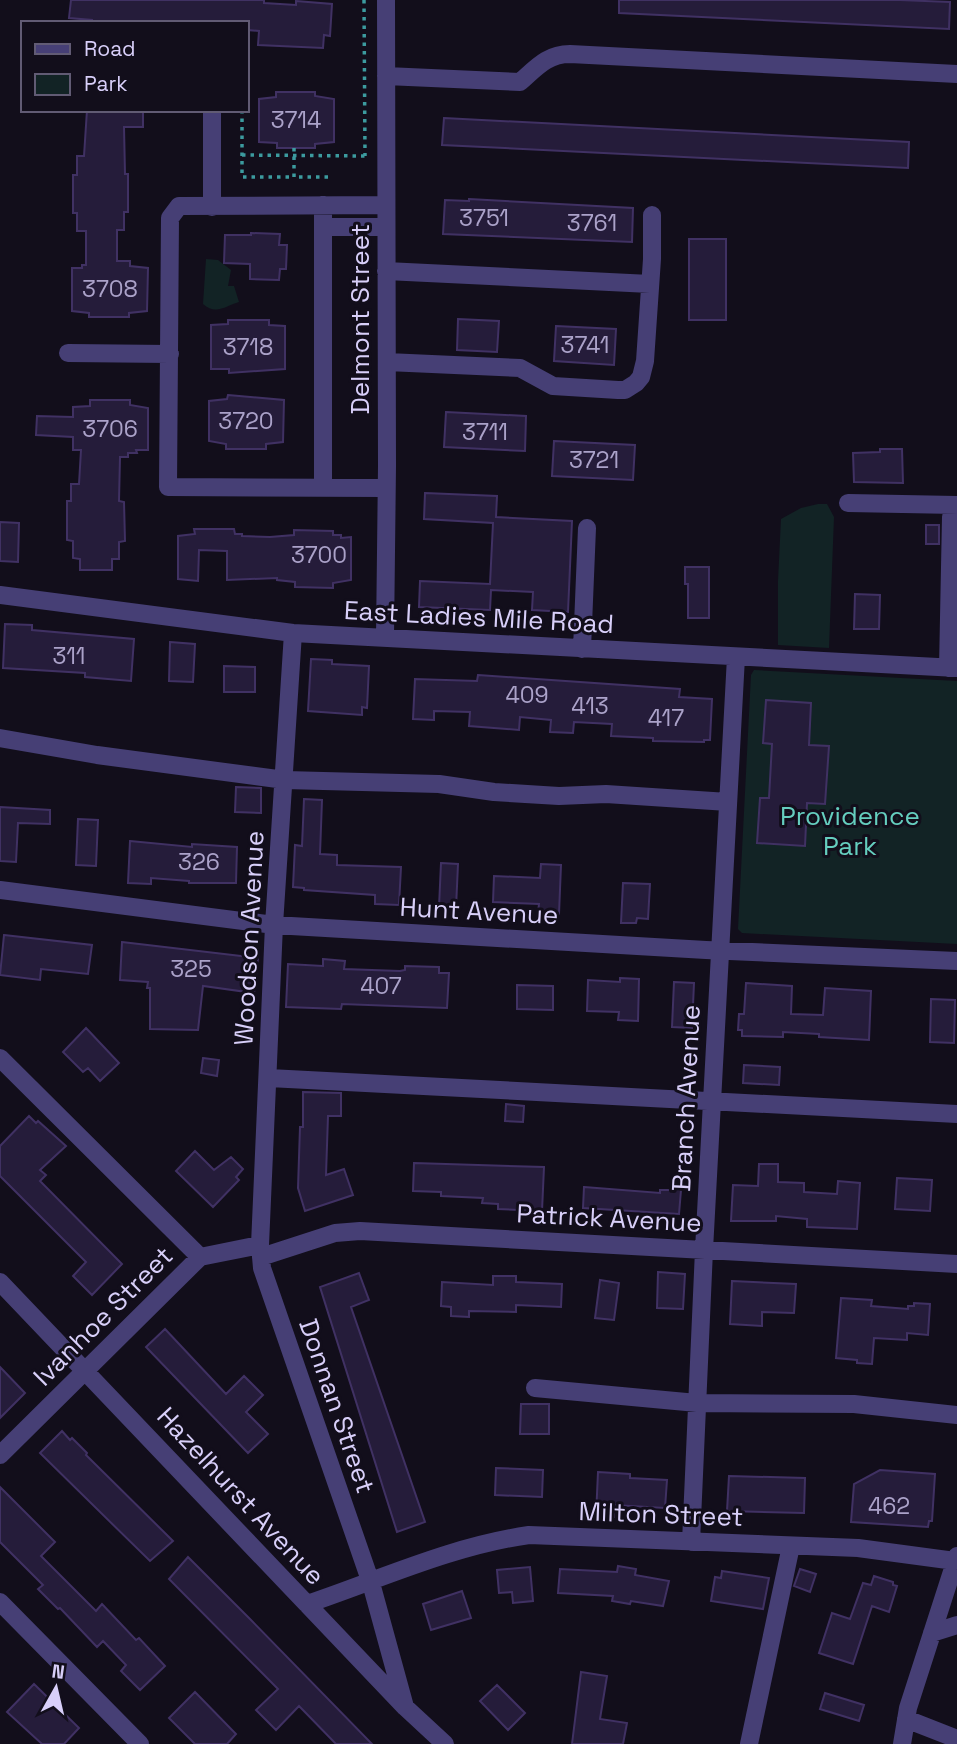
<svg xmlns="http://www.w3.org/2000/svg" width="957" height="1744" font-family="'Space Grotesk',sans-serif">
	<rect width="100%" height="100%" fill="#120e1b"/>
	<path fill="#122325" d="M206,259L218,260L231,270L228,286H234L239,302C227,305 216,316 203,304Z
		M818,504H827L834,517L829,648L778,645V581L781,519L801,508Z
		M754,670L957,681V944L742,933L738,929L751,675Z"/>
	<path fill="#251c3a" stroke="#403163" stroke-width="2" d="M71,0H264V3L296,5V1L332,4L330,36L324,35L323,48L258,45L259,31L247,30V23H92V20L69,18Z
		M619,0H900L950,2L949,29L619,13Z
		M276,92H315V96L334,99V142L315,144V148H277V143L259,142V99L276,97Z
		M87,110H143V127H124L125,174H128V212H124V230H117V261H130V266L148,268L147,311L129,313V317H89V313L72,311V268H82V265H86V231H77V213H73V175H77V156H84Z
		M444,118L909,142L908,168L442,145Z
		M469,199L633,208L632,242L443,234L445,200L469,201Z
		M251,233L280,234L279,245H287L286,269H280L279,280L250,279V264L224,263L225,235H251Z
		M689,239H726V320H689Z
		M458,319L499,321L497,352L457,350Z
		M228,320H269V325L285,326V369L229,373V369H211V325L228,324Z
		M556,326L616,329L614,365L554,361Z
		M228,395L284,400L283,442L266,444V449H226V444L209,441V401L227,399Z
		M90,400H130V405L148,408V450H136L137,453H128V457H120L119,501L124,502L125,541L119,542V559H112V570H80V559L73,558V541L67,540V501H71V484H79L81,450H73V437L36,435L37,416L73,417V407L90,406Z
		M446,412L526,416L525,451L444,447Z
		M554,441L635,445L633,480L552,476Z
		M880,449H902L903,483L854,482L853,453L880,452Z
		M425,493L497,496L496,517L572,521L568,612L532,610L533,592L491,590L490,610L419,607L420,581L490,584L493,523L424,519Z
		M0,522L19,523L18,562L0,561Z
		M926,525H939V544H926Z
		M194,529H234L235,534H242V536L270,537L294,535V530L333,531V535H341V538L351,537V580L333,583V588L295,587V582L277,580V578L227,580V551L199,550L198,581L178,579V536L195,534Z
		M685,567H709V618H688V584H685Z
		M855,594L880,595L879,629H854Z
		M5,624L32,625V630L134,639L131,681L85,677V673L3,668Z
		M170,642L195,644L193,682L169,681Z
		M311,659L332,660V664L369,666L367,708L362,707V715L308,711Z
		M224,666L255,667V692H224Z
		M478,675L680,689L679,697L712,699L710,740H704V742L653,741V738L611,736L612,724L574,722L573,733L550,732L551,720L520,717L519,730L469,726L470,712L434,711V720L413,719L415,679L477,681Z
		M766,700L811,703L809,745L829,746L825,804L807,803L805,846L757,843L760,798H769L772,744L763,743Z
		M236,787L261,788V813L235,812Z
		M304,799L322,800L320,854L337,855V865L401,867L399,905L375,904V895L304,890V888L293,887L295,845L302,846Z
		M0,807L50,810V824L18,823L16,862L0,861Z
		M78,819L98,820L96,866L76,865Z
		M130,841L192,847V844L237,847L236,883H189V881L151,878V884L128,883Z
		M441,863L458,864L456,908L439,907Z
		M541,864L561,865L559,914L538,913L539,904L493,902L494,876L540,878Z
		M623,883L650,884L648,919L637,918L636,923H621Z
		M4,935L92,945L88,974L41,969L40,980L0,975Z
		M122,942L258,958L254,993L203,986L198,1030L150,1029V988H147L148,982L120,980Z
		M323,959L345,961L344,969L400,971L405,970V966L439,967V973H449L447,1008L342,1004L341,1009L286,1007L288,964L323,966Z
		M620,978L639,979L638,1021L618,1020L619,1012L587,1011L588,980L620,982Z
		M674,982L694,983L692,1028L672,1027Z
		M746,983L792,986L791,1014L823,1015L825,988L871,991L869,1040L819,1037V1034L783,1032V1037L742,1036V1030H738L739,1014H744Z
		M517,985L553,986V1010L517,1009Z
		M931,999L955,1000L954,1043L930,1042Z
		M86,1028L119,1063L100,1081L88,1068L83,1072L63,1052Z
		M203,1058L219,1060L217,1076L201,1073Z
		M744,1065L780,1067L779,1085L743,1083Z
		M303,1092L341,1093V1116H328L326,1175L344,1169L353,1195L305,1211L298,1188L300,1127H303Z
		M506,1104L524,1106L523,1122L505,1121Z
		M29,1116L36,1123L38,1121L66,1146L40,1170L46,1175L40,1181L122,1264L92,1295L73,1276L86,1262L0,1176V1146Z
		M195,1151L214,1170L231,1157L243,1169L236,1177L239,1180L213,1207L176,1171Z
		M414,1163L544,1167L542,1211L498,1209V1204L482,1203L483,1198L441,1196V1192L413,1191Z
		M759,1164H778V1182L804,1183V1192L837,1194L838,1181L860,1183L857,1229L807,1227V1219L776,1216V1221H731L733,1185L758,1186Z
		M897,1178L932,1180L930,1211L895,1209Z
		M584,1187L660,1193V1190H681L679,1214L583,1208Z
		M658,1272L685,1274L683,1309L657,1308Z
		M359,1273L369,1300L351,1307L425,1522L397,1532L320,1287Z
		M493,1276H516V1282L562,1284L561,1307L516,1305V1312L469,1311V1317L451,1316V1307L441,1306L442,1282L493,1285Z
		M600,1280L619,1283L614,1320L595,1318Z
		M732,1281L796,1284L794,1313L762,1312V1326L730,1324Z
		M841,1298L872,1300L871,1306L908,1309V1306H914V1303L930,1304L928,1335L907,1333V1340L874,1338L872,1364L857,1363V1360L836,1358Z
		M165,1329L226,1394L244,1376L263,1395L246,1412L268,1434L248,1453L146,1347Z
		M0,1367L25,1393L0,1418Z
		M521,1404H549V1434H520Z
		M62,1431L70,1440L72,1438L87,1453L86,1455L173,1541L150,1561L40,1453Z
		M496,1468L543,1470L542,1497L495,1495Z
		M880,1470L935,1474L932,1521H929L928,1527L851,1522L854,1484Z
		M598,1472L630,1474V1478L667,1480L665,1508L614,1505V1517L596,1516Z
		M729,1476L805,1478L804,1513L727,1511Z
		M0,1487L55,1542L41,1556L96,1611L102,1604L136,1640L139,1638L165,1666L140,1690L121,1671L126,1665L103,1641L97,1647L60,1608L58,1609L38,1589L43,1585L0,1542Z
		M188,1557L250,1619L372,1744H336L299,1706L276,1730L256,1710L278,1689L169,1579Z
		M618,1566L636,1569L635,1575L669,1581L663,1606L631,1601L630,1604L612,1601L613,1596L558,1593L560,1569L617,1572Z
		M530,1567L533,1601L513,1603L512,1592L499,1593L497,1570Z
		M800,1569L816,1574L810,1592L794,1586Z
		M722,1571L769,1578L763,1609L711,1601L715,1577L721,1578Z
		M874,1576L893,1582V1585L897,1586L889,1612L872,1606L853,1664L819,1653L832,1613L850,1619L863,1583L871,1585Z
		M462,1591L471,1618L431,1630L423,1604Z
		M581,1672L607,1676L600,1719L627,1723L623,1744H572Z
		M34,1684L79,1728L64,1744H42L7,1712Z
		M497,1685L525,1713L508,1730L480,1701Z
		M195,1692L236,1734L227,1744H195L169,1718Z
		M825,1693L864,1705L859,1721L820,1709Z"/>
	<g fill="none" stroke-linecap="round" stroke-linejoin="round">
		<path stroke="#3c9b9f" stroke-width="3.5" stroke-dasharray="3.5 5" stroke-linecap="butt" d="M364,0L365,156
			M242,110V177H294
			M294,148V177H328
			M242,155L366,156"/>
		<path stroke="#463f75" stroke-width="18" d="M386,76L520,82C536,68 547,54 570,54L957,74
			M212,207V110
			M323,227H386
			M386,271L650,284
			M68,353L170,354
			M387,362L520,368L553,386L618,390H625L636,383L641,377L645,361L652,259V215
			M323,487V205
			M385,488L168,487L170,218L179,206L386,205
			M848,503L957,505
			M0,595L293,633L957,668
			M293,633L274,925L260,1245L262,1268L371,1583L405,1707
			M385,637L387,466L386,0
			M582,649L587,528
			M948,668L951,517L957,507
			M0,738L97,755L285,780L439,784L494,792L559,796L606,794L728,802
			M0,890L274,925L706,950L957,961
			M0,1058L200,1257
			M269,1078L957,1114
			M261,1257L335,1233L360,1231L957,1264
			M0,1282L405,1707L445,1744
			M535,1388L697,1403L854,1404L957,1415
			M0,1455L200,1257L260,1245
			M691,1542L704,1250L736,657
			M0,1602L140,1744
			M307,1604C381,1579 452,1546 529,1535L858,1548L955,1561
			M932,1633L957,1625
			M906,1719L957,1739
			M749,1744L791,1546
			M902,1744L908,1708L957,1556"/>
	</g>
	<g text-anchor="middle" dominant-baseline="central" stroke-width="6" stroke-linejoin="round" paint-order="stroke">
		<g font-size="23" fill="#aba2c9">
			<text x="296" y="120">3714</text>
			<text x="484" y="218">3751</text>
			<text x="592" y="223">3761</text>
			<text x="110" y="289">3708</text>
			<text x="585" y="345">3741</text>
			<text x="248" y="347">3718</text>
			<text x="246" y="421">3720</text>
			<text x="110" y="429">3706</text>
			<text x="485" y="432">3711</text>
			<text x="594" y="460">3721</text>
			<text x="319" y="555">3700</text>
			<text x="69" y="656">311</text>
			<text x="527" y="695">409</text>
			<text x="590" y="706">413</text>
			<text x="666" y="718">417</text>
			<text x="199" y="862">326</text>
			<text x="191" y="969">325</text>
			<text x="381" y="986">407</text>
			<text x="889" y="1506">462</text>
		</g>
		<g font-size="26" fill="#d8cff9" stroke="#120e1b">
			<text transform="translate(360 319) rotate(-90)">Delmont Street</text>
			<text transform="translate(479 617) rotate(3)">East Ladies Mile Road</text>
			<text transform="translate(479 911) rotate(3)">Hunt Avenue</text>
			<text transform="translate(249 938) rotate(-87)">Woodson Avenue</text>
			<text transform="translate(686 1098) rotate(-87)">Branch Avenue</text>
			<text transform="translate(609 1218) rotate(3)">Patrick Avenue</text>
			<text transform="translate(103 1316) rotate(-45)">Ivanhoe Street</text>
			<text transform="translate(337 1406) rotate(71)">Donnan Street</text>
			<text transform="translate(241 1496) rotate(47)">Hazelhurst Avenue</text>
			<text transform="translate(661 1514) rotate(2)">Milton Street</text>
		</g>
		<g font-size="26" fill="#65cebf" stroke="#120e1b">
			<text x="850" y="816">Providence<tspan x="850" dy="30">Park</tspan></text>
		</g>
	</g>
	<rect x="21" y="21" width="228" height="91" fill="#120e1b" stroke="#615b74" stroke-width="2"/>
	<rect x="35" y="44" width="35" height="10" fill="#463f75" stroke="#615b74" stroke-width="2"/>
	<text x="84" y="56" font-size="21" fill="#d8cff9">Road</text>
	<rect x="35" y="74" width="35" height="21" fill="#122325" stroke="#615b74" stroke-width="2"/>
	<text x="84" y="91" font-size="21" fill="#d8cff9">Park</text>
	<g transform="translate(56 1688) rotate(8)" stroke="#120e1b" stroke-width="5" paint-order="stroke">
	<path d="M0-5L12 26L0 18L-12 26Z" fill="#d8cff9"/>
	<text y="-10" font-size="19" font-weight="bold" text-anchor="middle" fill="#d8cff9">N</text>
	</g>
</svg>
